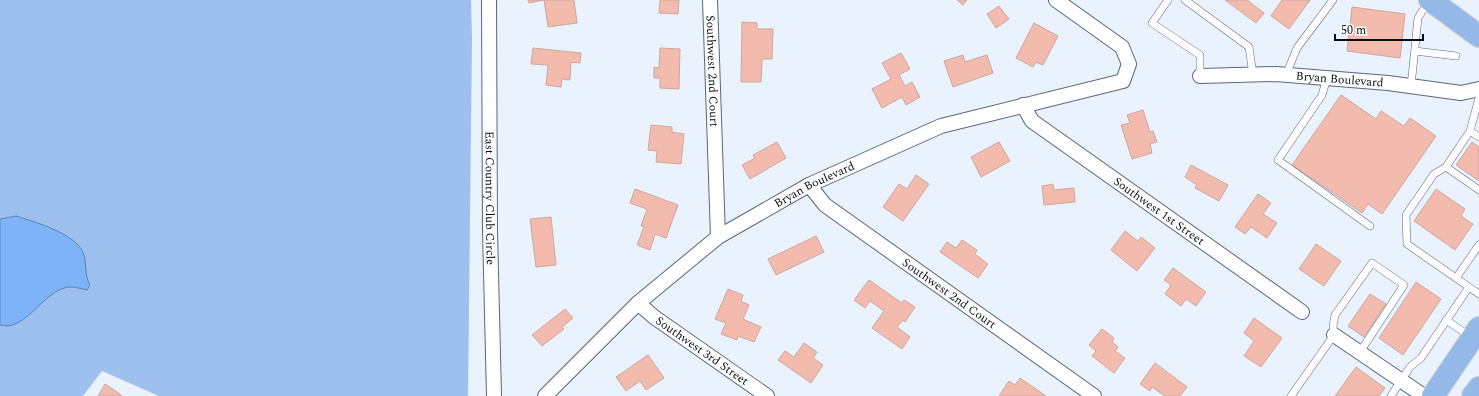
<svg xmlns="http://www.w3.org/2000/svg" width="1479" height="396" font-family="Spectral,serif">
	<rect width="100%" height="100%" fill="#e9f2fd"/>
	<path fill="#9dc0ee" d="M0,0H471L472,39L468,396H159L102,371L83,396H0Z"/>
	<path fill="#7eb3f7" stroke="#5a81b4" d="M16,216C35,222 78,234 84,255C87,265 84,275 90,285L87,290C82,289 76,287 71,287C45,287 26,333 0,325V219Z"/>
	<path fill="#f3bbad" stroke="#cba79f" d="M528,0H574L577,23L548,27L544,0L529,3Z
		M660,0H679L678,14L659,13Z
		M957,0H967L963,5Z
		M1225,0H1247L1264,13L1256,23Z
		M1282,0H1310L1289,29L1271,16Z
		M999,6L1009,19L996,28L987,14Z
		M1352,7L1405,14L1400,58L1347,51Z
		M742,22L757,23V29H773L772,59H762L761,82H741Z
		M1034,23L1058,36L1043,65L1036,62L1033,67L1016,58Z
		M533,48L581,53L580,63L571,62L570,80L562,79L561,87L546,85L548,65L531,64Z
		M660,48L680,49L679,89L660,88V78H654V67L659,68Z
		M901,53L910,69L899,75L905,86L912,82L920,97L906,105L902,97L882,108L872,89L891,79L882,63Z
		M963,55L965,62L987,55L993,73L953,87L944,61Z
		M1341,95L1376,119L1381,111L1404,126L1410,118L1436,136L1382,214L1368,204L1362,213L1292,165Z
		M1143,110L1150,132L1153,131L1157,142L1150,144L1152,153L1132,159L1121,125L1130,123L1127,115Z
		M651,125L672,127V132L684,134L681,164L656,162L657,151L648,150Z
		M777,142L786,158L750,179L742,165L755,158L753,155Z
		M999,142L1010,161L981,177L971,157Z
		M1472,142L1479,147V181L1456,165Z
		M1191,165L1228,185L1219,201L1195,188L1197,185L1185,177Z
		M916,175L929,184L903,221L883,207L899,184L907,189Z
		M1053,184L1054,190L1074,188L1075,202L1044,205L1042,186Z
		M635,189L678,205L666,238L655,234L650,250L637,245L644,227L641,226L647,209L630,203Z
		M1436,189L1465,209L1461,216L1473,224L1455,250L1414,221Z
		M1258,194L1271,203L1263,214L1277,223L1267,238L1251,227L1245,234L1235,227Z
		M551,217L556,265L536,267L530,219Z
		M1125,231L1138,241L1141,237L1155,248L1137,271L1111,250Z
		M816,236L824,252L776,275L768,259Z
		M962,240L977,250L975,254L988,264L978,278L940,252L947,242L956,248Z
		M1316,244L1341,261L1324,286L1299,269Z
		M1173,268L1206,292L1196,306L1186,299L1181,306L1165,294L1171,285L1164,280Z
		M869,280L902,303L904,300L915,307L905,322L903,320L897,327L910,337L902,349L872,328L884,311L870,301L865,308L854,300Z
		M1416,282L1441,299L1403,355L1379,338Z
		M728,289L743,295L741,301L749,305L743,319L761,327L754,342L738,336L737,340L721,334L726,323L715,319Z
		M1370,294L1386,304L1364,337L1348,326Z
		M565,309L573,318L562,327L564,329L542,346L532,335Z
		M1254,318L1282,338L1261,367L1244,356L1254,341L1244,333Z
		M1102,329L1114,338L1112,342L1118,347L1115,351L1125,358L1114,373L1092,356L1096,351L1089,345Z
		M804,343L817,352L813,358L823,365L811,383L778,360L785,351L794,357Z
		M648,355L664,378L646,390L640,381L626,391L616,377Z
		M1155,363L1187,387L1180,396H1165L1152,387L1150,391L1140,384Z
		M1356,367L1385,388L1379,396H1335Z
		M1020,378L1046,396H999L1009,381L1015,385Z
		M105,384L120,394L122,396H98Z"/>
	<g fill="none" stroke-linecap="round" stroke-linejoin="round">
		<g stroke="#56687f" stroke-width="8">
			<path id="lane" d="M1168,0L1152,23L1200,55V76
				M1185,0L1249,47L1253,75
				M1415,51L1456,56
				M1286,75L1297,48L1333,0
				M1327,78L1322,95L1278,160L1370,226
				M1411,86L1418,18L1428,2
				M1479,98L1470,131L1479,137
				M1470,131L1446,167L1434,174L1406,215L1407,244L1479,294
				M1446,167L1479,190
				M1456,278L1479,245
				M1446,320L1471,337
				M1291,396L1334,335L1333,326L1335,315L1372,263L1404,285L1360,352
				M1391,396L1410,367L1421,358L1469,287"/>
		</g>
		<g stroke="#56687f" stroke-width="16">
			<g id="street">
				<path id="s1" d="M489,0L490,231L494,396"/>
				<path id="s2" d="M710,0L718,237"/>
				<path id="s3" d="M1200,76L1276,74L1388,83L1461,93L1479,89"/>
				<path id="s4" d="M1023,105L1032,121L1302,312"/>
				<path id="s5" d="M809,185L825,205L1094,396"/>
				<path id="s6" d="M638,303L654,317L767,396"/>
				<path d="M1334,335L1424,396"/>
				<path id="s7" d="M545,396L638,303L718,237L809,185L941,126L1123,81L1129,64L1122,47L1056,0"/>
			</g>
		</g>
		<g stroke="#cdcfd0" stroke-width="24">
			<path id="primary" d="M1430,0L1479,36
				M1433,396L1479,328
				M1473,396L1479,388"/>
		</g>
		<use href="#lane" stroke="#fff" stroke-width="7"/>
		<use href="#street" stroke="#fff" stroke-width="14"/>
		<use href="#primary" stroke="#94b9e9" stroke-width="22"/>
	</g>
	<g text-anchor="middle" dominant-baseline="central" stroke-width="4" stroke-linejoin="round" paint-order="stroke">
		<g font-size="12" fill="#070d16" stroke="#fefefe">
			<text stroke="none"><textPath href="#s2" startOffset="71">Southwest 2nd Court</textPath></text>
			<text stroke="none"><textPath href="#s3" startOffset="140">Bryan Boulevard</textPath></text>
			<text stroke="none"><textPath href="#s7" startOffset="345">Bryan Boulevard</textPath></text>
			<text stroke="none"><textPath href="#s1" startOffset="198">East Country Club Circle</textPath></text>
			<text stroke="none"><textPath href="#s4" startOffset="174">Southwest 1st Street</textPath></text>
			<text stroke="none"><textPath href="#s5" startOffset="178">Southwest 2nd Court</textPath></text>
			<text stroke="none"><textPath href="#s6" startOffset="80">Southwest 3rd Street</textPath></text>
		</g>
	</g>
	<path d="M1335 34v6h88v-6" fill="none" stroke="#070d16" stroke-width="2"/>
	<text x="1341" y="34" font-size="12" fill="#070d16" stroke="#fefefe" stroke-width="3" paint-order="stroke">50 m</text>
</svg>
